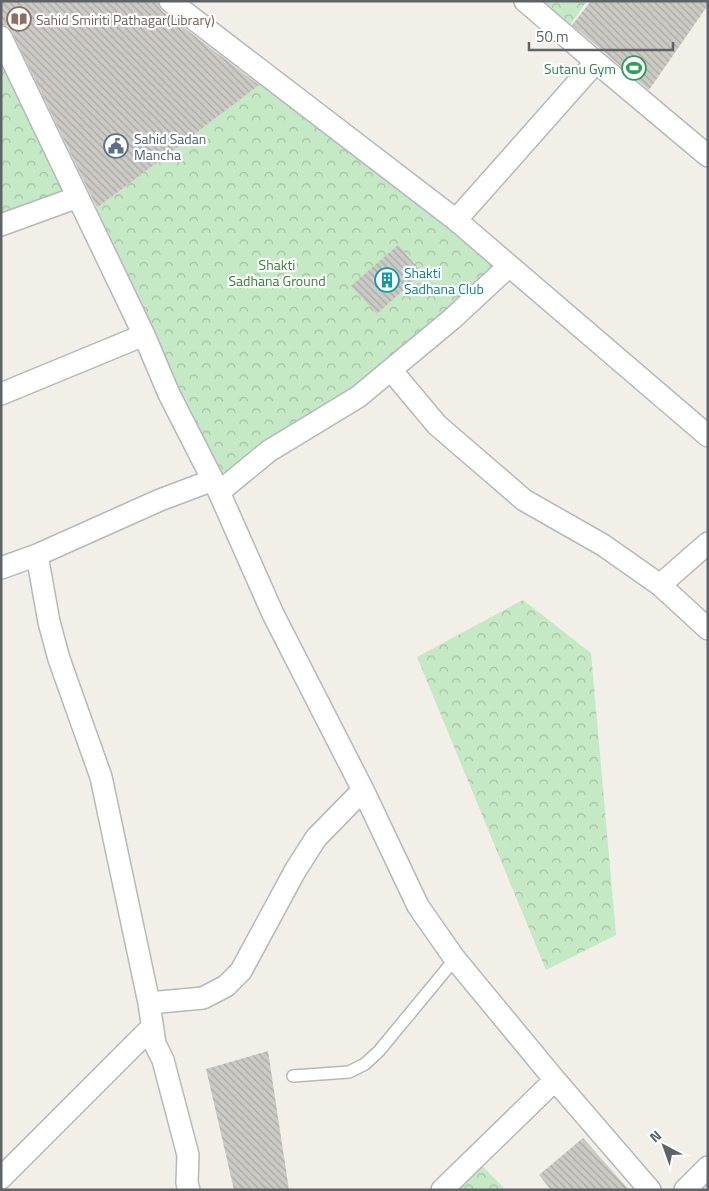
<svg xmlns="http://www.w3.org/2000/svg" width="709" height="1191" font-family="'Titillium Web',sans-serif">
	<defs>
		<pattern id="park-crowns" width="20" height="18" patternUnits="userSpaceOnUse" patternTransform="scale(1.25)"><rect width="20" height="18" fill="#c5e8c5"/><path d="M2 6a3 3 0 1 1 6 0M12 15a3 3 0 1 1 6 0" fill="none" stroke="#a3c0a4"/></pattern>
		<pattern id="building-back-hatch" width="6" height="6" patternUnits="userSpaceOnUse" patternTransform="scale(1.25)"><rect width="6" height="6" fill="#cccac5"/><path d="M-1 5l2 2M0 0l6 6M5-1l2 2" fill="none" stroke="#a9a8a4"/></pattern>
	</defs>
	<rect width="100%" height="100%" fill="#f1efe8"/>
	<path fill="url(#park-crowns)" d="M525,1H587L564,34Z
		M1,37L78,197L1,225Z
		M268,77L509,266L370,387L219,492L87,216Z
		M523,600L591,653L616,935L546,970L417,657Z
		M474,1158L506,1190H442Z"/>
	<path fill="url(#building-back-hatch)" d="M1,1H158L159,6L162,11L259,85L97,208L12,32L8,26L1,25Z
		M591,1H708V5L649,90L572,25Z
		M398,245L422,273L377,314L351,286Z
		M268,1051L289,1190H234L206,1069Z
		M583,1138L629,1190H551L539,1175Z"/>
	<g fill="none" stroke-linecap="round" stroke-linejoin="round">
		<g stroke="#b5b8bc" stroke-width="14">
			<path id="lane" d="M293,1076L349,1072L365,1064L379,1051L455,959"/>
		</g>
		<g stroke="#b5b8bc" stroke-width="24">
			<path id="street" d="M170,1L456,220L708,436
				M1,37L144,335L169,394L219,492L273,614L363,790L418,906L455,959L555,1080L650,1190
				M596,62L708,156
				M456,220L596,62L525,1
				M1,225L78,197
				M391,370L437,425L524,500L603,545L660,585
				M1,394L144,335
				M219,492L269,451L358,397L452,319L509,266
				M708,543L660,585L708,629
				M37,555L49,622L59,659L101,777L149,1003L155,1044L163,1060L188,1155L187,1183L189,1190
				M1,568L37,555L160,500L213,480
				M149,1003L203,998L226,986L241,971L295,871L316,838L363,790
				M1,1178L152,1027
				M442,1190L555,1080
				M685,1190L708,1167"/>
		</g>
		<use href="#lane" stroke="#fff" stroke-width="11"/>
		<use href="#street" stroke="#fff" stroke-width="21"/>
	</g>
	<defs>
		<g id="library-ring" transform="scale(1.25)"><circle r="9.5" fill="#fff" stroke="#8d6e63" stroke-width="1.5"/><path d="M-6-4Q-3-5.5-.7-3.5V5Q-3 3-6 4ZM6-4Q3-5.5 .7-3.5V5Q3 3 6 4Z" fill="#8d6e63"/></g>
		<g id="stadium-ring" transform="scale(1.25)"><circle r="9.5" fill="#fff" stroke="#2e9e5b" stroke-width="1.5"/><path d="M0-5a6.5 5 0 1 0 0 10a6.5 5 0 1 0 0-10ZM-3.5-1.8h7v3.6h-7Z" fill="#2e9e5b"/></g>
		<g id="civic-ring" transform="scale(1.25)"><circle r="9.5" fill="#fff" stroke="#5c6f8a" stroke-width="1.5"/><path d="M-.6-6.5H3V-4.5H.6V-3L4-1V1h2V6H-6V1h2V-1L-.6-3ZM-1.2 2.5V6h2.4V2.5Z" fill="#5c6f8a"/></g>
		<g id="building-ring" transform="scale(1.25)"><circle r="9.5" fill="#fff" stroke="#0f9aa8" stroke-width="1.5"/><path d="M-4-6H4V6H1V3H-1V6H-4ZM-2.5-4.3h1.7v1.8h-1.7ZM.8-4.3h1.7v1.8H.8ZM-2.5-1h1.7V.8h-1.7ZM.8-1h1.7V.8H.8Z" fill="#0f9aa8"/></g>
	</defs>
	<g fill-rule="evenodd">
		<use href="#library-ring" x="19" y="19"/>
		<use href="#stadium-ring" x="634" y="68"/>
		<use href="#civic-ring" x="116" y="146"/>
		<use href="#building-ring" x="387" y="280"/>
	</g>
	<g text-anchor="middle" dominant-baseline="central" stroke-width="4.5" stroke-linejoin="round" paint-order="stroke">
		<g font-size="14" fill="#785e54" stroke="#fff" text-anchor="start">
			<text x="36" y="19">Sahid Smiriti Pathagar(Library)</text>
		</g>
		<g font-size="14" fill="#27864d" stroke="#fff" text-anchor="end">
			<text x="616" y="68">Sutanu Gym</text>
		</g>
		<g font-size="14" fill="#4e5e75" stroke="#fff" text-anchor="start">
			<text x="134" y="138">Sahid Sadan<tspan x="134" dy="16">Mancha</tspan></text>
		</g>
		<g font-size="14" fill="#348238" stroke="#fff">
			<text x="277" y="264">Shakti<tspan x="277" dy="16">Sadhana Ground</tspan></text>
		</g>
		<g font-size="14" fill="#0d838f" stroke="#fff" text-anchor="start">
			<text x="404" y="272">Shakti<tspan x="404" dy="16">Sadhana Club</tspan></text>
		</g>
	</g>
	<rect width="709" height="1191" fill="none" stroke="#5f6368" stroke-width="5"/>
	<g transform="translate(664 1146) rotate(319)" stroke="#ffffff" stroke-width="4" paint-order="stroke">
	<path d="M0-4L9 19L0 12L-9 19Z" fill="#5f6368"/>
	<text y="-8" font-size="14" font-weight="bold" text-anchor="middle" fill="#5f6368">N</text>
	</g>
	<path d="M529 42v8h144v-8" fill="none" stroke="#5f6368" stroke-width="2.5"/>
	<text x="536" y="42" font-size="15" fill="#5f6368" stroke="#ffffff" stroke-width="4" paint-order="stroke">50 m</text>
</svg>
